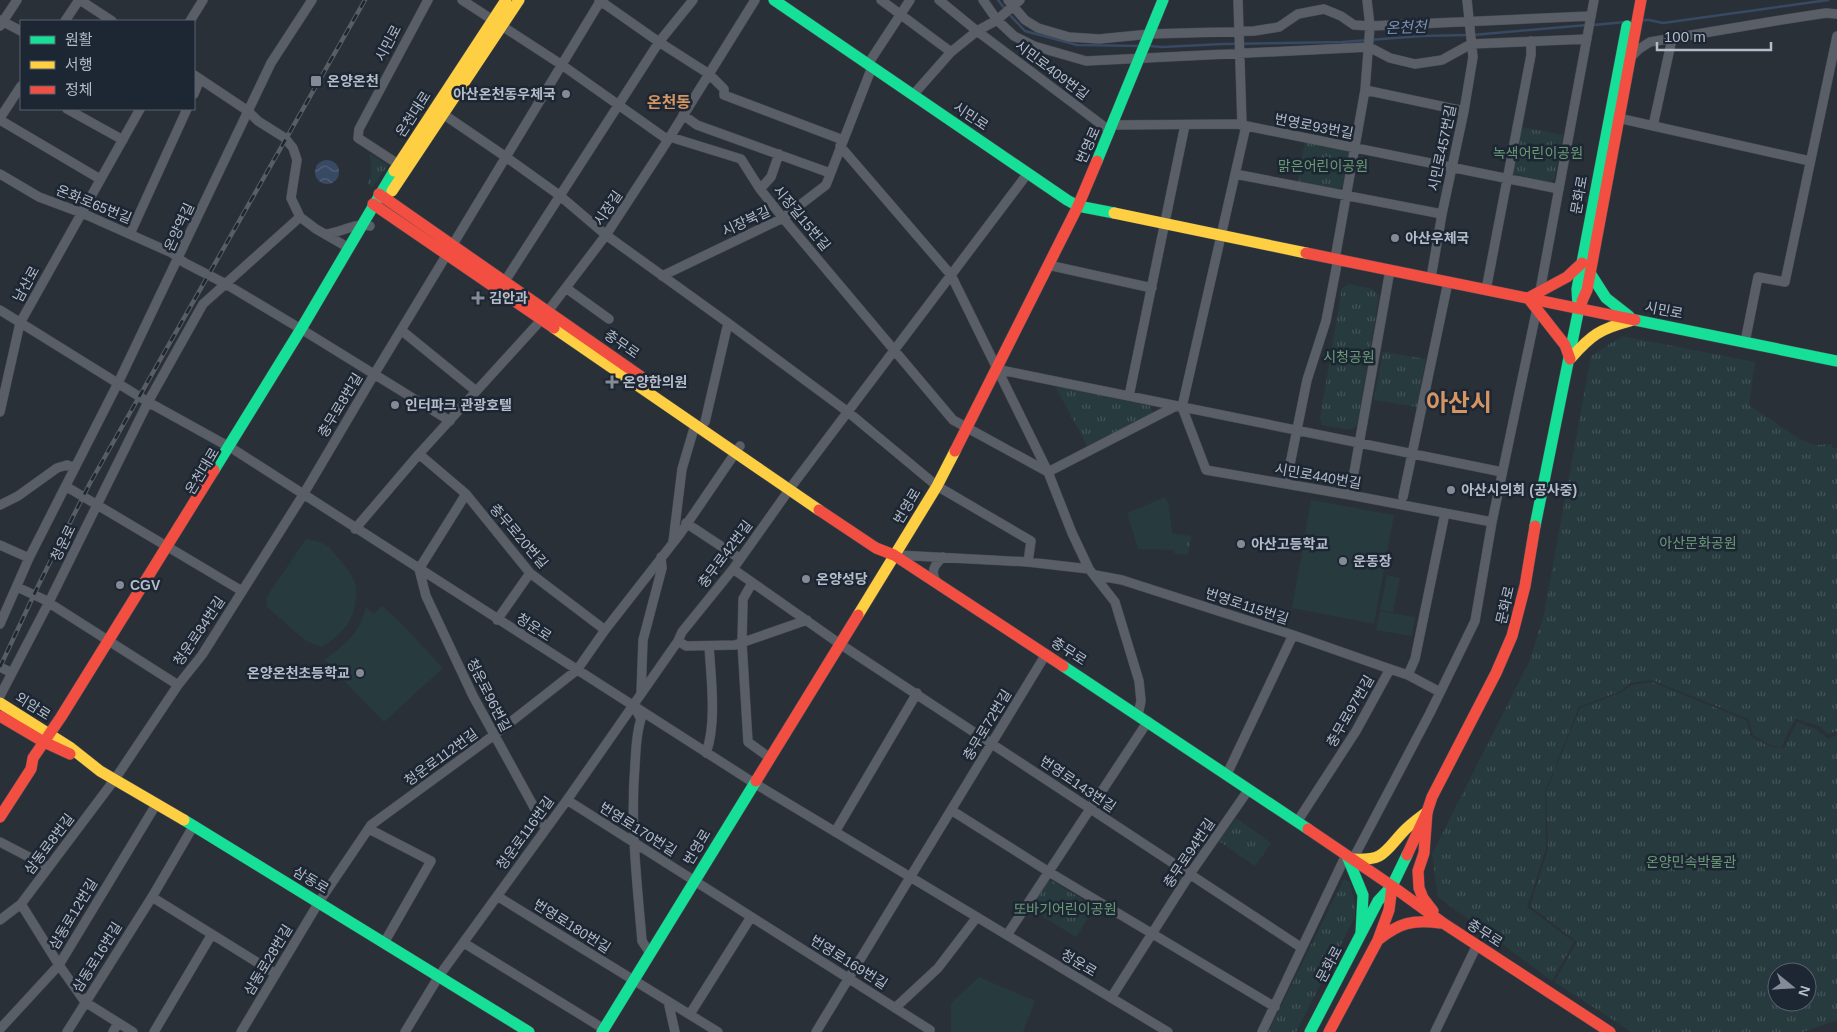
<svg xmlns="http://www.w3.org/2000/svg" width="1837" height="1032" font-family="Helvetica,'Noto Sans KR',sans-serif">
	<defs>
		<pattern id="grass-tufts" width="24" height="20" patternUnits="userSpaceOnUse" patternTransform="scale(1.25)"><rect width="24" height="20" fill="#273a3e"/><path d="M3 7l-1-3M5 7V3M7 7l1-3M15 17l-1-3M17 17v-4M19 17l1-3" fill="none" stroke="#445559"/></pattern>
		<pattern id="water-waves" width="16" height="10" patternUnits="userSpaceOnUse" patternTransform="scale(1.25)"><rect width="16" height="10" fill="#384963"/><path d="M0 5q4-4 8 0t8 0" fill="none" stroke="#526178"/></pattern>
	</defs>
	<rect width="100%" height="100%" fill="#2a3038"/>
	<path fill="url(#grass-tufts)" fill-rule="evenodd" d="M1521,127L1563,135L1554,179L1551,182L1514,174L1512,172Z
		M1305,141L1345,149L1349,153L1342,187L1337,190L1297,183Z
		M370,154L388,165L372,188L368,184L371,172Z
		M1349,284L1373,289L1379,296L1357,425L1351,430L1322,425L1320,418L1342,288Z
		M1622,336L1755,362L1749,405L1801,440L1816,445L1832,444V448H1837V731L1828,734L1819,726L1793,718L1794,722L1788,732L1782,747L1770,745L1753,735L1748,719L1652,680L1630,683L1621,691L1579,707L1545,792L1546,849L1527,907L1574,942L1552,981L1438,897L1432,854L1530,660L1544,614L1591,356Z
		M1383,352L1426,359L1417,407L1374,400Z
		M1055,386L1150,406L1153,414L1088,447Z
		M1177,534L1191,536L1188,555L1174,553Z
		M1652,682L1746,720L1751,736L1769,746L1784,748L1797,722L1816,729L1828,739L1837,735V1020L1803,1032H1632L1554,982L1577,942L1530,906L1548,849L1546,792L1580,708L1621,693L1631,685ZM1777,972H1807V1002H1777Z
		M1236,818L1271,843L1255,866L1219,841Z
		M1344,879L1350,882L1355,904V917L1296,1032H1268Z
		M1048,881H1052L1095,907L1076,937L1030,908Z"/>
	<path fill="#273a3e" d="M1165,497L1169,505L1172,533L1177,534L1175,550L1138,549L1127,513Z
		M1311,500L1394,515L1374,624L1292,608Z
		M306,539C325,542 328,545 340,560C346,567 352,575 355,583C356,587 356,591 356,595C356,619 342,635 322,647L306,641L267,607L266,598Z
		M1387,575L1400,578L1393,612L1380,610Z
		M382,606L398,620L443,668L384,722L324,660C345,645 360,633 366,607L374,614Z
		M1380,611L1415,617L1412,636L1376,630Z
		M979,977L1035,1001L1023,1032H951V1003Z"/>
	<path fill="url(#water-waves)" d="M315 172a12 12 0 1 1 24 0a12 12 0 1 1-24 0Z"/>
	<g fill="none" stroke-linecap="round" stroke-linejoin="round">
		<path stroke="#384963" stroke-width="2.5" d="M998,0L1005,9
			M1008,13L1025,31L1077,45L1141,46
			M1642,20H1649L1663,23L1828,0
			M1593,25L1625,22
			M1473,35L1587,25
			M1149,46L1162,47L1223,44L1342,42L1422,36L1468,35"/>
		<g stroke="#484c53" stroke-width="10">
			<path id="street" d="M80,0L112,21
				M462,0L562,65L668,140
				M599,0L659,42L709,74L724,89V95L843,140
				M881,0L951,52
				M939,0L977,31L1110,131
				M983,0L997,20L1014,36L1034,46L1086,61L1369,47L1390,58L1415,64L1442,60L1471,44L1587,39
				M1008,0L1025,20L1038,28L1069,37L1099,39L1150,34L1254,31L1279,27L1298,14L1324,9L1341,16L1354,25L1370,26L1591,16
				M1238,0L1242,125
				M0,20L21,31
				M65,21L79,0
				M190,21L203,0
				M0,26L17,0
				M1631,57L1639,49L1650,42L1787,19L1826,13L1837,14
				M868,64L910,0
				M194,75L248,111L258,121L285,138L293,148L297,160L291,198L300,217L316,229L349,248
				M1365,90L1464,111
				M194,94L200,79
				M913,95L951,52L977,31L997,20L1020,0
				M67,109L123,140
				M443,114L506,157L559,195L606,235L728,323
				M683,115L697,125L830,173
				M0,118L21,86
				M1618,118L1810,161
				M0,120L100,179
				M1113,125L1237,124L1559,189
				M1246,126L1182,407L1206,470L1350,495L1492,522
				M1653,126L1672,39
				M670,137L741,159L760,189L783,218L953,420L1048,472
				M840,146L951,275L1048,472L1072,533L1089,569L1115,602L1139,681L1141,701L1138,715
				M398,164L358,138L359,129L428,0
				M0,174L39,197L82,213L172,253L185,263L224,283L301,329L450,421
				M1235,174L1442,214
				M760,189L771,177L779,154
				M130,234L187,109
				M325,234C341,233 355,222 370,226
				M1335,259L1365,90L1370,26L1367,0
				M1048,265L1152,288
				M662,276L783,218L826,185L872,67
				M1431,278L1442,214L1464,111L1473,57L1467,0
				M505,281L659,42L693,0
				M566,288L609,319
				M1486,290L1531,55V41
				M1540,291L1594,0
				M0,310L148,402L233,449L754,783L1168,1032
				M401,330L476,391
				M1745,342L1758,277L1785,282L1837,36
				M996,369L1502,472
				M1129,396L1185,125
				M0,412L20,323L140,109
				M705,422L728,323L848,412L937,486L1031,541L1028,562
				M419,454L466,494L530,573L605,630
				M1048,472L1176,406
				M1286,484L1307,380L1326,321L1338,259
				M67,487L242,591
				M466,494L419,569L426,596L473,696L546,829
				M1350,495L1390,270
				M1403,497L1448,282
				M0,505L18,496L57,468L67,465L75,468
				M686,523L739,558
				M355,529L419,454L542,319L606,235L668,140L755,0
				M673,542L682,469L695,425
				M0,545L29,558
				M897,555L1028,562L1089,569
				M733,569L840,644L1302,948
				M1095,575L1122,580L1293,635L1390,669
				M937,582C929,572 935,564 943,557
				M752,583L743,599L742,643L748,742L770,758
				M17,587L43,599L178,685
				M497,620L530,573
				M0,624L29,558L118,383L271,63L312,0
				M678,641L686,646L735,645L807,620
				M0,667L12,673
				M1408,675L1440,692
				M641,694L643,640L662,568L661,557
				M0,696L48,604L148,402L203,304L300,217
				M635,708L641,719C636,734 636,749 635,765C630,824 637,882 642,941L650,953
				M706,753C717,724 711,677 709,646
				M1227,774L1293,635
				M567,800L930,1030L929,1032
				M951,810L1049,872L1275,1007
				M1297,822L1356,731L1390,669L1408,675L1415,659L1445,513
				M369,829L431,861L384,943
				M835,832L917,693
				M0,842L48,867
				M1353,859L1430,713L1475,621L1492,522L1537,308
				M497,896L718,1032
				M152,897L276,974
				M21,904L59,965L85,1002L133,1032
				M0,920L21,904L115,779L178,685L202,655L303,495L375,373L601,0
				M1007,935L1148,721
				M464,943L604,1029
				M1111,998L1190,874L1249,789
				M668,1001L675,1032
				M895,1008L938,968L977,917
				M690,1014L751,917
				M0,1029L59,965L157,803
				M67,1032L152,897L194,825
				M113,1032L118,1023
				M154,1032L212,934
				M241,1032L319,902L371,825L494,735L577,670L605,630L680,534L740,446
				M405,1032L439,976L567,800L678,641L682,632L733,569L794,483L1028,173
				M816,1032L1046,654
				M1262,1032L1346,855
				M1435,1032L1477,945"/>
		</g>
		<g stroke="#484c53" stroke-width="12">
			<path id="fast" d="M774,0L1067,200L1078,206L1114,213
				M1097,161L1163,0
				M1590,273L1606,298L1629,316
				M1578,306L1577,289L1627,26
				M1635,320L1837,361
				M214,470L301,329L394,171
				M1535,526L1579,308L1582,301
				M1063,666L1308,829
				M184,820L529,1032
				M1347,856L1363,895L1361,933
				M602,1032L756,781
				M1310,1032L1378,901L1392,886L1407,855"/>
		</g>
		<g stroke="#484c53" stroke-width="12">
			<path id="slow" d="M394,171L506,0
				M392,191L519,0
				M1114,213L1306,253
				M554,328L819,510
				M1571,358C1591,335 1600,329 1630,321
				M858,615L937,486L955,451
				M0,703L71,748L100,771L184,820
				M1353,859C1383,861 1384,853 1402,833C1409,825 1419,818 1427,812"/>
		</g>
		<g stroke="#484c53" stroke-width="12">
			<path id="jam" d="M379,194L653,385
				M373,204L554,328
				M1306,253L1635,320
				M1582,301L1587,290L1641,0
				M1570,359L1565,345L1528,298L1567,277L1582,263
				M955,451L1078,206L1097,161
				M819,510L876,548L894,555L1063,666
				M0,716L44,742L70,754
				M756,781L858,615
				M1427,812L1424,853L1418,871L1419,888L1423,898L1433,911
				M0,817L31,769L33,758L61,717L214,470
				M1308,829L1392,886L1443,923L1610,1032
				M1407,855L1427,812L1432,797L1496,673L1512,636L1525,586L1535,526
				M1378,940C1399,923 1413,919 1440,923
				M1329,1032L1378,940L1389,910L1392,886"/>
		</g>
		<use href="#street" stroke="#5a5e66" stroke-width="9"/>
		<use href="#fast" stroke="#16e098" stroke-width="11"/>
		<use href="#slow" stroke="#ffcf43" stroke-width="11"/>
		<use href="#jam" stroke="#f24e42" stroke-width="11"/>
		<g stroke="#595d64" stroke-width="4.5">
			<path id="rail" d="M0,667L39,584L90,483L365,0"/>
		</g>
		<use href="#rail" stroke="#1d2633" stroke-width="2.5" stroke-dasharray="8" stroke-linecap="butt"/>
	</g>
	<g fill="#848b96" stroke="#1d2633" stroke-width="2">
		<rect x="310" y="75" width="12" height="12" rx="2.5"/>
		<circle cx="566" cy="94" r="5"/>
		<circle cx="1395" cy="238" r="5"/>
		<path d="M475.5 290.5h5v5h5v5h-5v5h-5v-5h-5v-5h5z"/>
		<path d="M609.5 374.5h5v5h5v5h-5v5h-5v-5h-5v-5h5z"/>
		<circle cx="395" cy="405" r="5"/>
		<circle cx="1451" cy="490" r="5"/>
		<circle cx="1241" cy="544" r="5"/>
		<circle cx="1343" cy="561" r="5"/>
		<circle cx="806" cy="579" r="5"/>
		<circle cx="120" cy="585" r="5"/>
		<circle cx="360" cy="673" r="5"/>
	</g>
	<g text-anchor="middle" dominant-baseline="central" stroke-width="5" stroke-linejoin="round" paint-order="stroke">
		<g font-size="14" fill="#b4bcc9" stroke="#1d2633">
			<text transform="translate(388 43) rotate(-62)">시민로</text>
			<text transform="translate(1052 70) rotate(37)">시민로409번길</text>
			<text transform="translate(413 114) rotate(-57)">온천대로</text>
			<text transform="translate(971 116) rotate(34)">시민로</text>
			<text transform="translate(1314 126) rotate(11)">번영로93번길</text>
			<text transform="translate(1088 145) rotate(-66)">번영로</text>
			<text transform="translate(1442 148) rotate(-78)">시민로457번길</text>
			<text transform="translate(1579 195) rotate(-80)">문화로</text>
			<text transform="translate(94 204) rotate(22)">온화로65번길</text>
			<text transform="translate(608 208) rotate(-56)">시장길</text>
			<text transform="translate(802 218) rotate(50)">시장길15번길</text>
			<text transform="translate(746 221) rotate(-25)">시장북길</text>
			<text transform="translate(179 227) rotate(-65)">온양역길</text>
			<text transform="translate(26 284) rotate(-61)">남산로</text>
			<text transform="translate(1664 310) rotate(11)">시민로</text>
			<text transform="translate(622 344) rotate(35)">충무로</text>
			<text transform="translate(340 405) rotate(-59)">충무로8번길</text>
			<text transform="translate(202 471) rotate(-59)">온천대로</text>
			<text transform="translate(1318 476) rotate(10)">시민로440번길</text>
			<text transform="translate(907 506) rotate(-59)">번영로</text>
			<text transform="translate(519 536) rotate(49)">충무로20번길</text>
			<text transform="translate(63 543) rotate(-64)">청운로</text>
			<text transform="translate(725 554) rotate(-53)">충무로42번길</text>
			<text transform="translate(1505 605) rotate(-77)">문화로</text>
			<text transform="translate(1247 606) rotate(18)">번영로115번길</text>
			<text transform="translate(534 627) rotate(33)">청운로</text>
			<text transform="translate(199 631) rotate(-56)">청운로84번길</text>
			<text transform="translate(1069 651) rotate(33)">충무로</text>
			<text transform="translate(489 695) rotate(63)">청운로96번길</text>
			<text transform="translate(33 706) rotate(32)">외암로</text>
			<text transform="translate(1350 711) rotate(-60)">충무로97번길</text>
			<text transform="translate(987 725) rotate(-59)">충무로72번길</text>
			<text transform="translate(441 757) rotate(-36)">청운로112번길</text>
			<text transform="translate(1078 784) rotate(34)">번영로143번길</text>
			<text transform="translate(638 829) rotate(32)">번영로170번길</text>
			<text transform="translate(525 833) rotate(-54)">청운로116번길</text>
			<text transform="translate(49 844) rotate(-53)">삼동로8번길</text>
			<text transform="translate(697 847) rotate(-59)">번영로</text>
			<text transform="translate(1189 853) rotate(-56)">충무로94번길</text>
			<text transform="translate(311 880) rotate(31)">삼동로</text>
			<text transform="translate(73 914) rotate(-59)">삼동로12번길</text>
			<text transform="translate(572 926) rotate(32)">번영로180번길</text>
			<text transform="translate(1485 933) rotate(33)">충무로</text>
			<text transform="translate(97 957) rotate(-58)">삼동로16번길</text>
			<text transform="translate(268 960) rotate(-59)">삼동로28번길</text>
			<text transform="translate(849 962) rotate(32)">번영로169번길</text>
			<text transform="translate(1079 963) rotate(31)">청운로</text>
			<text transform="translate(1329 964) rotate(-62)">문화로</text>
		</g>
		<g font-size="14" font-weight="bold" fill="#b4bcc9" stroke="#1d2633" text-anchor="start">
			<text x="327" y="81">온양온천</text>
			<text x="556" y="94" text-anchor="end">아산온천동우체국</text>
			<text x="1405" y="238">아산우체국</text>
			<text x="489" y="298">김안과</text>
			<text x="623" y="382">온양한의원</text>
			<text x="405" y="405">인터파크 관광호텔</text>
			<text x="1461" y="490">아산시의회 (공사중)</text>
			<text x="1251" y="544">아산고등학교</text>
			<text x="1353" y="561">운동장</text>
			<text x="816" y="579">온양성당</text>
			<text x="130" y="585">CGV</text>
			<text x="350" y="673" text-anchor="end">온양온천초등학교</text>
		</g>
		<g font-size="14" fill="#6b9a76" stroke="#1d2633">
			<text x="1538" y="153">녹색어린이공원</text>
			<text x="1323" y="166">맑은어린이공원</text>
			<text x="1349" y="357">시청공원</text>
			<text x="1698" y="543">아산문화공원</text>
			<text x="1691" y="862">온양민속박물관</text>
			<text x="1065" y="909">또바기어린이공원</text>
		</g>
		<g font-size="15" font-style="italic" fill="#7c92b1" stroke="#1d2633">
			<text transform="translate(1406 27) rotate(-2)">온천천</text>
		</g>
		<g font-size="16" font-weight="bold" fill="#d59563" stroke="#1d2633">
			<text x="669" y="102">온천동</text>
		</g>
		<g font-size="24" font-weight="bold" fill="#d59563" stroke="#1d2633">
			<text x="1459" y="402">아산시</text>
		</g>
	</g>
	<rect x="20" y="20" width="175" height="90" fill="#1d2633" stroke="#59626f"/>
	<rect x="30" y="36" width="25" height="8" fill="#16e098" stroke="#59626f"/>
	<text x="65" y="45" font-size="15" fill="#b4bcc9">원활</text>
	<rect x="30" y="61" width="25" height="8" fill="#ffcf43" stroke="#59626f"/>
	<text x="65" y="70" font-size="15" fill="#b4bcc9">서행</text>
	<rect x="30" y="86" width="25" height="8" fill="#f24e42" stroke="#59626f"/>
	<text x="65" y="95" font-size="15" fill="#b4bcc9">정체</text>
	<g transform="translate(1792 987) rotate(108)"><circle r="24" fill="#1d2633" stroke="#59626f"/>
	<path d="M0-4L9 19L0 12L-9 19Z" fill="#848b96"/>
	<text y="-8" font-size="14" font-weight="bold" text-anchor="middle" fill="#b4bcc9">N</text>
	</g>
	<path d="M1657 42v8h114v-8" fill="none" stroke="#b4bcc9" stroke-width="2.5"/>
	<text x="1664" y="42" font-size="15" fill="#b4bcc9" stroke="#1d2633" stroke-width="4" paint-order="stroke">100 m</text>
</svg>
